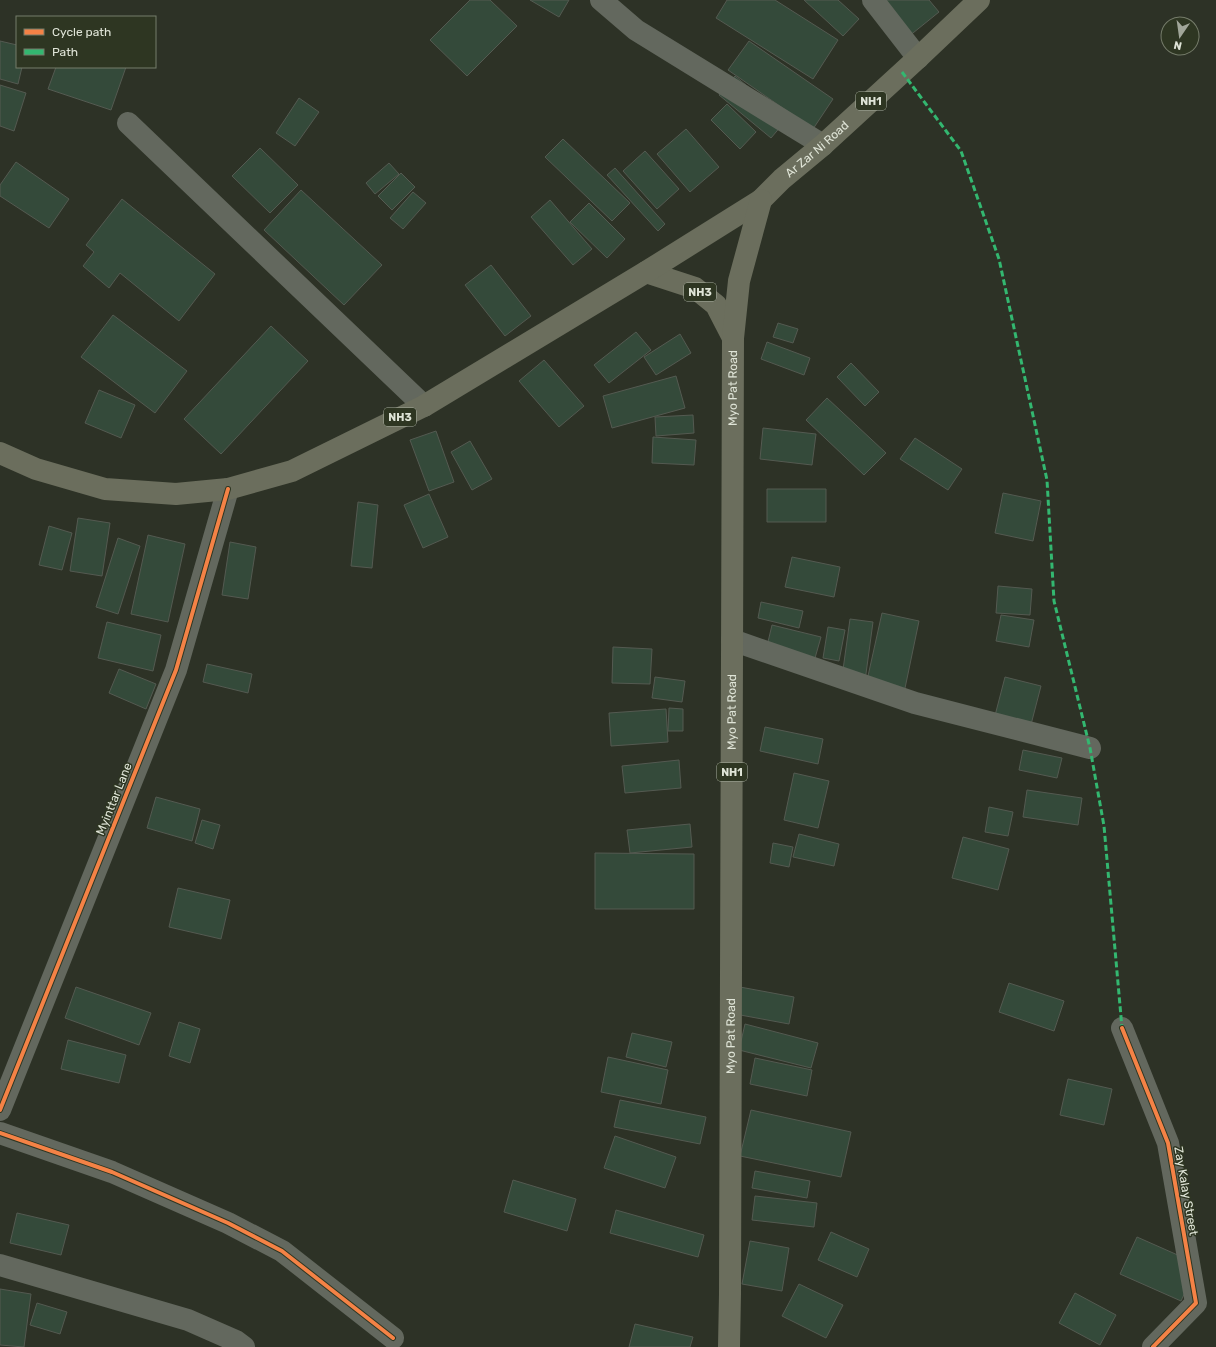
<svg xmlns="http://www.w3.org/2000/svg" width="1216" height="1347" font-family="Rubik,sans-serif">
	<rect width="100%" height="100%" fill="#2d3226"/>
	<path fill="#344a3a" stroke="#545a51" d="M470,0H490L517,26L467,76L430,40Z
		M530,0H569L559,17Z
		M727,0H775L838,40L813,79L716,18Z
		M804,0H838L859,19L843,36Z
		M878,0H929L939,12L908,37Z
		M0,41L17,45V67H22L18,84L0,79Z
		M749,41L833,99L813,129L728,70Z
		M56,67H126L111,110L48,89Z
		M735,76L787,119L771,138L719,95Z
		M0,85L26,93L14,131L0,126Z
		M299,98L319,112L295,146L276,133Z
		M727,104L756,132L740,149L711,120Z
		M686,129L719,167L690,192L657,154Z
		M563,139L630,203L612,221L545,157Z
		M260,148L298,185L270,213L232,176Z
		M645,151L679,189L657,209L623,171Z
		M16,162L69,199L49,228L0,196V185Z
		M389,163L399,174L375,194L366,183Z
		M615,168L665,224L658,231L607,175Z
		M401,173L415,187L392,210L378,196Z
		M301,190L382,265L344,305L264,230Z
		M413,192L426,203L403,229L390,218Z
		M122,199L215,274L179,321L120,273L109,288L83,266L94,252L86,245Z
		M550,200L592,249L573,265L531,217Z
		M589,203L625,239L607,258L570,222Z
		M491,265L531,316L505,336L465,285Z
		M113,315L187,371L155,413L81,357Z
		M778,323L798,329L793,343L773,337Z
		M271,326L308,361L221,454L184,419Z
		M636,332L651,350L609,383L594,365Z
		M680,334L691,353L656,375L644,357Z
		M767,342L810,358L804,375L761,359Z
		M544,360L584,406L559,427L519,381Z
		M851,363L879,392L865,406L837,377Z
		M676,376L685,408L612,428L603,396Z
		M99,390L135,405L121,438L85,423Z
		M827,398L886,453L864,475L806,420Z
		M693,415L694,433L656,436L655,417Z
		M763,428L816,434L812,465L760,459Z
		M436,431L454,482L429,491L410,440Z
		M653,437L696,440L694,465L652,463Z
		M915,438L962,469L948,490L900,459Z
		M470,441L492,479L472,490L451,452Z
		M767,489H826V522H767Z
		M1003,493L1041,501L1033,541L995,533Z
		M429,494L448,537L423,548L404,505Z
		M358,502L378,505L372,568L351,566Z
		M78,518L110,523L102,576L70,571Z
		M49,526L72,533L62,570L39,565Z
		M148,535L185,544L168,622L131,614Z
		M118,538L140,546L118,614L96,607Z
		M230,542L256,547L248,599L222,595Z
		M792,557L840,567L834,597L785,587Z
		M998,586L1032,589L1030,615L996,613Z
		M761,602L803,611L799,628L758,618Z
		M882,613L919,621L904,693L866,685Z
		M1001,615L1034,620L1029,647L996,641Z
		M850,619L873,622L865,681L842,677Z
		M107,622L161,635L153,671L98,658Z
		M772,625L821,637L815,658L767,646Z
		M828,627L845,630L839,661L823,658Z
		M613,647L652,649L650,684L612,683Z
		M207,664L252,674L248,693L203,682Z
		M119,669L156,684L146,709L109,693Z
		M655,677L685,681L682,702L652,698Z
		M1005,677L1041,686L1027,740L991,731Z
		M669,708L683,709V731H668Z
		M666,709L668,742L611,746L609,713Z
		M765,727L823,739L818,764L760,751Z
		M1023,750L1062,758L1057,778L1019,770Z
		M679,760L681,788L625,793L622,766Z
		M794,773L829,781L818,828L784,820Z
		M1027,790L1082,798L1078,825L1023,817Z
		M156,797L200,809L192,841L147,828Z
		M989,807L1013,812L1008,836L985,832Z
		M202,820L220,825L213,849L195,843Z
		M690,824L692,847L630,853L627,830Z
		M799,834L839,844L834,866L793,857Z
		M963,837L1009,849L998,890L952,878Z
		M773,843L793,847L789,867L770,863Z
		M595,853L694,854V909H595Z
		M178,888L230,900L221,939L169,927Z
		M1009,983L1064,1001L1054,1031L999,1012Z
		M76,987L151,1013L139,1045L65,1018Z
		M740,987L794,997L789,1024L735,1014Z
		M179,1022L200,1029L190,1063L169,1056Z
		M745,1024L818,1043L811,1068L739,1050Z
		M632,1033L672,1042L666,1067L626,1057Z
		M68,1040L126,1055L119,1083L61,1069Z
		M608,1057L668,1070L661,1104L601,1092Z
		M755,1058L812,1070L807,1096L750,1084Z
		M1068,1079L1112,1089L1104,1125L1060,1115Z
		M620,1100L706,1117L700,1144L614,1127Z
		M751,1110L851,1132L841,1177L740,1156Z
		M615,1136L676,1157L665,1188L604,1168Z
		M755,1171L810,1181L807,1198L752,1188Z
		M513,1180L576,1199L567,1231L504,1212Z
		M755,1196L817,1203L814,1227L752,1220Z
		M616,1210L704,1235L698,1257L610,1233Z
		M17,1213L69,1225L61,1255L10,1243Z
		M831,1232L869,1249L857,1277L818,1260Z
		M1137,1237L1198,1264L1181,1301L1120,1274Z
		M750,1241L789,1248L782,1291L742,1284Z
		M799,1284L843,1305L826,1338L782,1316Z
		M0,1289L31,1294L24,1347L0,1345Z
		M1075,1293L1116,1315L1100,1345L1059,1323Z
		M37,1303L67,1312L60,1334L30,1325Z
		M635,1324L693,1337L690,1347H629Z"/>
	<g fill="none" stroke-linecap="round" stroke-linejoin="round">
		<path stroke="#63685e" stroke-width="22" d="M601,0L636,30L823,145
			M873,0L918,58
			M128,123L424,406
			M732,640L915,703L1090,748
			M1122,1028L1168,1143L1196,1303L1153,1347
			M0,1110L176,670L228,489
			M0,1133L112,1172L228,1223L282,1251L393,1338
			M0,1265L188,1320L236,1341L244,1347"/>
		<g stroke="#6b6e5d" stroke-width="22">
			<path d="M646,272L695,288L716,305L733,338"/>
			<path id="s1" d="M0,453L36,469L105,489L176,494L228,489L292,471L424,406L646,272L761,200L782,179L823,145L918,58L979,0"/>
			<path id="s2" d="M729,1347L730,1294L733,338L739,281L761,200"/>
		</g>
		<path stroke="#33b770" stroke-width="3" stroke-dasharray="6 3" stroke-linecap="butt" d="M902,72L961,151L999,259L1047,480L1054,601L1090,748L1104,826L1122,1028"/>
		<g stroke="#2e3622" stroke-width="6">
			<path id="cycleway" d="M1122,1028L1168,1143L1196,1303L1153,1347
				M0,1110L176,670L228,489
				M0,1133L112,1172L228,1223L282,1251L393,1338"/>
		</g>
		<use href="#cycleway" stroke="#f48246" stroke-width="4"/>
	</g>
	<g text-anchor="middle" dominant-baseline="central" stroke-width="3" stroke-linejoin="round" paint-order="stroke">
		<g fill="#2e3622" stroke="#aab0a1" stroke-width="1">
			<rect x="856" y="92" width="30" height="18" rx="3"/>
			<rect x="684" y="283" width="32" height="18" rx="3"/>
			<rect x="384" y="408" width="32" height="18" rx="3"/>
			<rect x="717" y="763" width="30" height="18" rx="3"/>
		</g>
		<g font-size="11" font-weight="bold" fill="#dfe4d7">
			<text x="871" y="101">NH1</text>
			<text x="700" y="292">NH3</text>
			<text x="400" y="417">NH3</text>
			<text x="732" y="772">NH1</text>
		</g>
		<g font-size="12" fill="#dfe4d7" stroke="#2e3622">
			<text stroke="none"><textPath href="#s1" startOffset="919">Ar Zar Ni Road</textPath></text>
			<text stroke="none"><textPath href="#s2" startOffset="959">Myo Pat Road</textPath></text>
			<text stroke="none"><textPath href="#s2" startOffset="635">Myo Pat Road</textPath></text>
			<text transform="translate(114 799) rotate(-68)">Myinttar Lane</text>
			<text stroke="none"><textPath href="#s2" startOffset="311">Myo Pat Road</textPath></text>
			<text transform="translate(1186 1191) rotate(80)">Zay Kalay Street</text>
		</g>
	</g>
	<rect x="16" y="16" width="140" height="52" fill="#2e3622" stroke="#757c6a"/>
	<rect x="24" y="29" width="20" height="6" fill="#f48246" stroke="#757c6a"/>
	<text x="52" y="36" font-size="12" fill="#dfe4d7">Cycle path</text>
	<rect x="24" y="49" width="20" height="6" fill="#33b770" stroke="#757c6a"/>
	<text x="52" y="56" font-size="12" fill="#dfe4d7">Path</text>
	<g transform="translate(1180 36) rotate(193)"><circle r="19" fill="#2e3622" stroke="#757c6a"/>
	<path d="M0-3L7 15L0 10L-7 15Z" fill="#a1a699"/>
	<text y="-6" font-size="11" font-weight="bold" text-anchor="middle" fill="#dfe4d7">N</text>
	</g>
</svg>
